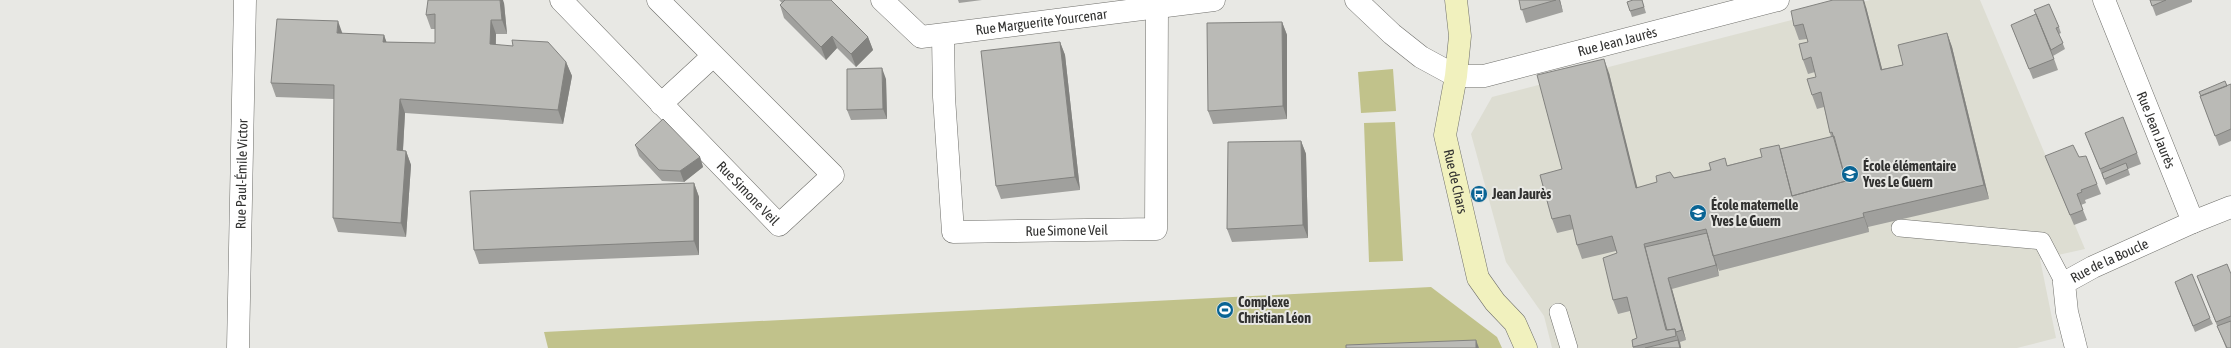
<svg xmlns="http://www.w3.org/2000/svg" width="2231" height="348" font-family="'Asap Condensed',sans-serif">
	<rect width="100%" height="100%" fill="#e8e8e4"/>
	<path fill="#ddddd2" d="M1870,0H1980L2085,249L2040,259L2056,338L2017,348H1552L1544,316L1506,262L1471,134L1492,97Z"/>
	<path fill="#c1c28b" d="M1393,69L1396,111L1361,113L1358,72Z
		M1395,122L1403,261L1369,262L1364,123Z
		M1431,287L1497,337L1502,348H548L544,332Z"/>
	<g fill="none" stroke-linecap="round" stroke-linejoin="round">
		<g stroke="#6f6f6b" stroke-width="18">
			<path id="lane" d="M1900,228L2042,241L2064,283
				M1558,312L1569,348"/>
		</g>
		<g stroke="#6f6f6b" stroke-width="23">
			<g id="street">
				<path id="s1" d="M561,0L779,225L833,175L658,0"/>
				<path id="s2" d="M882,0L921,37L1214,0"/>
				<path id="s3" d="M1356,0L1392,34L1421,57L1456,76H1484L1778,0"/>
				<path id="s4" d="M2104,0L2193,222L2231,207"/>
				<path id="s5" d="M943,36L944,97L953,232L1156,229L1157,7"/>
				<path d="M661,104L713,56"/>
				<path id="s6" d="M238,348L245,0"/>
				<path id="s7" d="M2076,348L2067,312L2064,283L2093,267L2193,222"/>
			</g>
		</g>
		<g stroke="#6f6f6b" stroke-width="23">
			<g id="secondary">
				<path id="s8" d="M1456,0L1460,36L1456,76L1445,135L1478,278L1495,302L1515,323L1526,348"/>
			</g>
		</g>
		<use href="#lane" stroke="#fff" stroke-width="17"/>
		<use href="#street" stroke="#fff" stroke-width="22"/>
		<use href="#secondary" stroke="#f1f1be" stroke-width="22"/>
	</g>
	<path fill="#a0a09d" d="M779,0H831L868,37L873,50L856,67L837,48L826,60L784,18L780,5L782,3Z
		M958,0H982L959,3Z
		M1519,0H1560L1563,12L1526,23Z
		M1642,0L1646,13L1632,17L1630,11Z
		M2150,0H2192V2L2156,16Z
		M504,3L507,34H496V45L566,62L572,76L563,124L405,113L403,151H406L411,165L406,237L338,232L333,218L334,99L276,97L271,83L342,34L384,35L386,42L435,43V29H431L426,15Z
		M1866,7L1882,69L1903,65L1947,33L1952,47L1989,199L1868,227L1869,232L1719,271L1717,265L1719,276L1672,289L1686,340L1680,342L1681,348H1633L1632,340L1637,338L1630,311L1618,314L1613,300L1617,253L1616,251L1582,259L1577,245L1574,229L1557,233L1552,219L1562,169L1609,73L1637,188L1674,178L1762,157L1780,149L1831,137L1824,107L1817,109L1812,95L1816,77L1815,72L1808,74L1803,60L1808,42L1807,39L1799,40L1794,26Z
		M1282,22L1287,35V119L1213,124L1208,111Z
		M2011,25L2059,27L2061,33L2059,34L2065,49L2053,56L2058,70L2033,79Z
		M1060,42L1065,55L1080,190L1001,199L996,186Z
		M886,79L887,119L851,120L847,110Z
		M2231,84V141L2219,146L2200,96Z
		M2085,133L2137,153L2141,164L2128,169L2130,175L2106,185Z
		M1301,141L1306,154L1308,238L1232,242L1227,229Z
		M635,145L700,157L703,167L684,182L662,181L639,156Z
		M2045,156L2097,184L2101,194L2085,200L2086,203L2081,205L2087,220L2074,225Z
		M694,183L699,197V255L479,264L474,250Z
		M2231,274V348H2226L2197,276Z
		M2177,288L2210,318L2213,324L2195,332Z"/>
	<path fill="#82827f" d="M500,0H503L504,3L507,34L502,20Z
		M1559,0H1560L1563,12Z
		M1863,0H1864L1866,7L1886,84L1881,70Z
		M491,20L496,34L495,58L490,44Z
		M338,21L343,35L337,33Z
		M1282,22L1287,35V119L1283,106Z
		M1947,33L1952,47L1989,199L1984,185Z
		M384,35L389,49L383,42Z
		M832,36L837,48L826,60L821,47Z
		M868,37L873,50L856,67L851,54Z
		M1060,42L1065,55L1080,190L1075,177Z
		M1604,59L1609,73L1641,202L1636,188Z
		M566,62L572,76L563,124L558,110Z
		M882,68L886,79L887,119L883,109Z
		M400,99L405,113L402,165L397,150Z
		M1301,141L1306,154L1308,238L1303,225Z
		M406,151L411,165L406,237L401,223Z
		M700,157L703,167L684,182L680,171Z
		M694,183L699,197V255L694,241Z
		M1863,213L1868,227L1869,232L1864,217Z
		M1713,256L1717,265L1719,276L1716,265Z
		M1668,278L1672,289L1686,340L1682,330Z
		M1675,329L1680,343L1681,348H1680Z
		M1476,340L1479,348H1476Z"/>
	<path fill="#babab6" stroke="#82827f" d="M428,0H500L502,20H491L490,44L513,46L512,40L548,42L566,62L558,110L400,99L397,150L406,151L401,223L333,218L334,85L271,83L277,19L338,21L337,33L384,35L383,42L435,43V14L426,15Z
		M785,0H831L868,37L851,54L832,36L821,47L780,5Z
		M1519,0H1556L1521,10Z
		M1633,0H1642L1644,7L1630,11L1627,2Z
		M1833,0H1863L1881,70L1903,65L1898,45L1947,33L1984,185L1863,213L1864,217L1713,256L1706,229L1644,244L1666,330L1675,329L1676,336L1633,347L1632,340L1637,338L1627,297L1613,300L1603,258L1617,253L1612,236L1577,245L1570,215L1552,219L1540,175L1562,169L1537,75L1604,59L1636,188L1657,182L1656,176L1670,172L1674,178L1711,170L1709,163L1725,158L1727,166L1762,157L1760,149L1779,145L1792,196L1846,181L1832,132L1830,133L1821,92L1812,95L1807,79L1816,77L1811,57L1803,60L1799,44L1808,42L1803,24L1794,26L1791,11Z
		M2150,0H2166L2152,6Z
		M2049,4L2059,27L2056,28L2063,43L2051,50L2036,14L2034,10Z
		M2036,14L2054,59L2029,69L2011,25Z
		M1282,22L1283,106L1208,111L1207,23Z
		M1060,42L1075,177L996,186L981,51Z
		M882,68L883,109L847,110V69Z
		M2225,81L2227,86L2201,96L2199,92Z
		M2231,84V129L2215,136L2200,96Z
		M2123,117L2137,153L2100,169L2085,133Z
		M663,119L700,157L680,171L659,170L635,145Z
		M1834,136L1846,181L1792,196L1780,149Z
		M1301,141L1303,225L1227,229L1228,142Z
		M2073,145L2079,157L2086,156L2097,184L2081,190L2082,192L2077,194L2083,210L2070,215L2045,156Z
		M2126,163L2128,169L2104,179L2102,173Z
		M694,183V241L474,250L470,191Z
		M1707,233L1716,265L1668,278L1682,330L1676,332L1675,329L1667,330L1645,247Z
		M2227,264L2231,274V316L2216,322L2197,276Z
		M2192,274L2210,318L2193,326L2175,282Z
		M2231,321V348H2227L2217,326Z
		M1476,340V348H1346V345Z
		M1678,340L1680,348H1645Z"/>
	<defs>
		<g id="school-disc" transform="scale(0.9)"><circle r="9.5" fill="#096494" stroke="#e8e8e4"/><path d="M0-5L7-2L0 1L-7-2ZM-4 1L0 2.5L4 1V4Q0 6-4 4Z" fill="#fff"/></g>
		<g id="bus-disc" transform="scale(0.9)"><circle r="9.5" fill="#096494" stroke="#e8e8e4"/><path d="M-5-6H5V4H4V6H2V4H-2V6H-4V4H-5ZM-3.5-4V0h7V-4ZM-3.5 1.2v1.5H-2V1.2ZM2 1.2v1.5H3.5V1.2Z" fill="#fff"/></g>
		<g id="stadium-disc" transform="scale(0.9)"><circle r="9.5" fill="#096494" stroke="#e8e8e4"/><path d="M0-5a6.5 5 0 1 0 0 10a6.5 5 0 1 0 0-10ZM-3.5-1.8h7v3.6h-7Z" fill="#fff"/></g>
	</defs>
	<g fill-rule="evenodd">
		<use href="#school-disc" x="1850" y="174"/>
		<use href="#bus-disc" x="1479" y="194"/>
		<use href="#school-disc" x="1698" y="213"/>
		<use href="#stadium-disc" x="1225" y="310"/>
	</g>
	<g text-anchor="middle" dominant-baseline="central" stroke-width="4" stroke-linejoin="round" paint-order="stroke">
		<g font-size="14" fill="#313130" stroke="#e8e8e4">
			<text stroke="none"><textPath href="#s2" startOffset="175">Rue Marguerite Yourcenar</textPath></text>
			<text stroke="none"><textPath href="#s3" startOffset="292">Rue Jean Jaurès</textPath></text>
			<text stroke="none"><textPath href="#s4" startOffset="140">Rue Jean Jaurès</textPath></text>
			<text stroke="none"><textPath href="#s6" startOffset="174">Rue Paul-Émile Victor</textPath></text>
			<text stroke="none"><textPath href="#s8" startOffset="184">Rue de Chars</textPath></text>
			<text stroke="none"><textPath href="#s1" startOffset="269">Rue Simone Veil</textPath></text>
			<text stroke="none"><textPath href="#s5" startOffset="310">Rue Simone Veil</textPath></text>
			<text stroke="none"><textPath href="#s7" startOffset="117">Rue de la Boucle</textPath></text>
		</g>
		<g font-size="14" font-weight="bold" fill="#313130" stroke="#e8e8e4" text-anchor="start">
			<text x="1863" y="166">École élémentaire<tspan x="1863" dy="16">Yves Le Guern</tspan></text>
			<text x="1492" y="194">Jean Jaurès</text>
			<text x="1711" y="205">École maternelle<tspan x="1711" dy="16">Yves Le Guern</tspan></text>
			<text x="1238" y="302">Complexe<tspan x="1238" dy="16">Christian Léon</tspan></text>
		</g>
	</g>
</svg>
